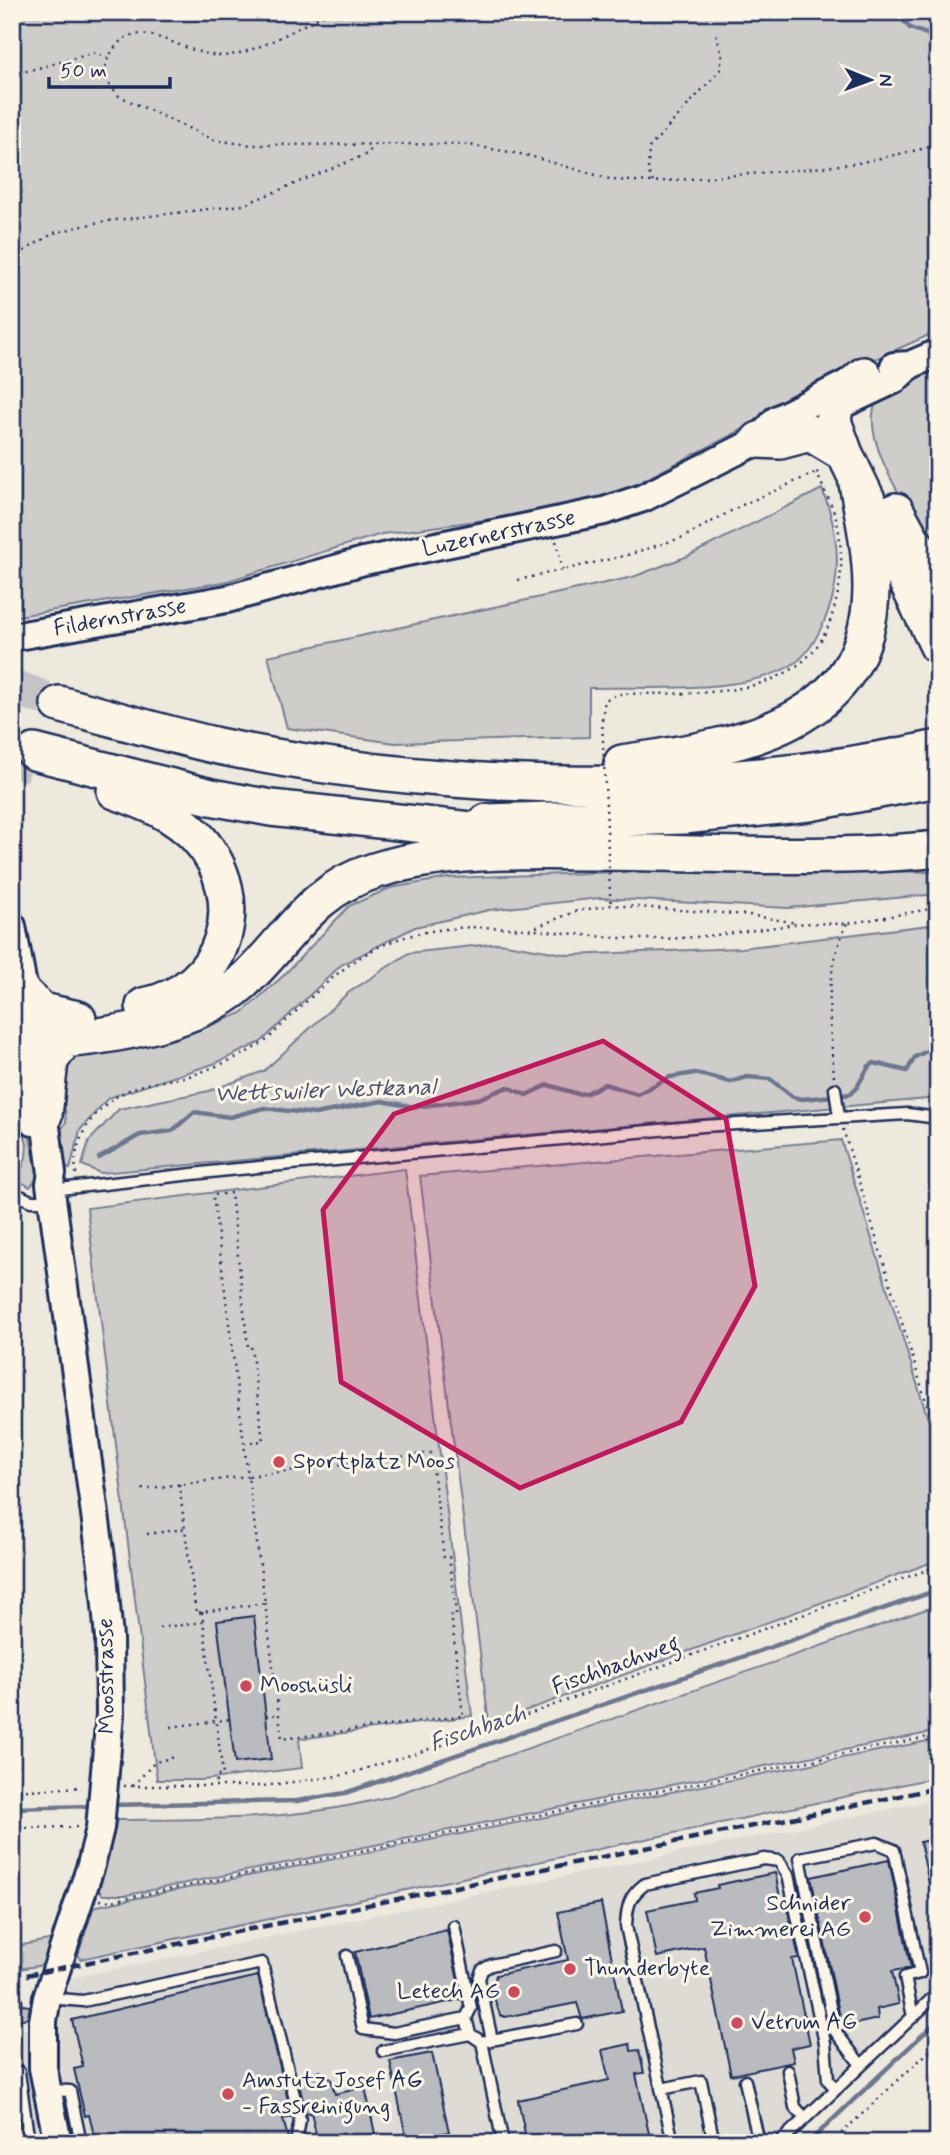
<svg xmlns="http://www.w3.org/2000/svg" width="950" height="2155" font-family="Mynerve,sans-serif">
	<rect width="100%" height="100%" fill="#eee9dd"/>
	<filter id="ink" filterUnits="userSpaceOnUse"><feTurbulence type="fractalNoise" baseFrequency=".0143" numOctaves="2"/><feDisplacementMap in="SourceGraphic" scale="14" xChannelSelector="R" yChannelSelector="G"/><feConvolveMatrix kernelMatrix="1 2 1 2 8 2 1 2 1" color-interpolation-filters="sRGB"/></filter>
	<g filter="url(#ink)">
		<path fill="#dedbd4" d="M938,1799V1983L769,2143H12V2032L59,2024L71,1978Z"/>
		<path fill="#cfcdca" stroke="#757e94" stroke-width="2" d="M12,12H938V331L803,391L805,397L623,491L556,510L382,534L224,582L12,617Z
			M938,366V556C919,526 841,420 887,391C896,386 909,383 918,379L921,373Z
			M822,489C837,526 843,570 829,609C822,628 812,651 795,663C745,696 648,686 589,688V737L395,743L287,728L268,656L633,577L688,556Z
			M699,869L938,872V894L788,908L600,898L489,910L415,927L341,965L261,1042L216,1063L108,1098L80,1130L70,1169L63,1167L61,1130L66,1122L64,1098L55,1092L71,1055L92,1044L189,1034L242,1013L283,976L349,906L390,888L448,878Z
			M938,924V1098L100,1173L82,1165L89,1141L119,1109L209,1091L264,1071L348,993L409,953L500,943L570,955L741,948Z
			M12,1051L37,1172L36,1180L30,1187L18,1180L26,1157L27,1144L12,1085Z
			M841,1140L938,1451V1560L489,1724L420,1176Z
			M405,1169L472,1716L299,1739L302,1768L203,1780H157L87,1208Z
			M938,1605V1731L127,1895H103L99,1890L117,1820C211,1819 303,1821 394,1795Z
			M938,1739V1777L81,1959L78,1955L93,1909L97,1906Z
			M58,1938L50,1964L18,1969L12,1947Z"/>
		<g fill="none" stroke-linecap="round" stroke-linejoin="round">
			<path stroke="#6c778f" stroke-width="4.5" d="M897,12L910,28L938,38
				M99,1158L140,1135L172,1131L194,1112L230,1117L264,1108L315,1114L382,1101L414,1107L478,1099L508,1087L526,1095L548,1085L578,1094L587,1093L604,1084L638,1094L670,1077L695,1073L731,1082L747,1077L770,1079L793,1097L802,1099L843,1095L850,1094L857,1087L869,1066L874,1063L907,1071L915,1057L938,1045
				M111,1805L297,1801L345,1793L938,1590
				M12,1808L92,1806
				M808,2143L938,2020"/>
		</g>
		<path fill="#babbbe" stroke="#1b2f5e" stroke-width="2" d="M254,1616L271,1759L235,1763L217,1621Z
			M938,1838V1896L932,1897L920,1842Z
			M889,1860L911,1968L892,1971L899,2004L877,2009L878,2019L850,2025L848,2016L840,2017L811,1877Z
			M775,1873L781,1902L786,1901L799,1958L792,1959L810,2044L791,2048L794,2062L731,2075L704,1947L657,1957L647,1910L695,1900L694,1893L718,1888L717,1885Z
			M601,1903L622,2011L582,2019L577,2003L505,2017L500,2015L492,1991L496,1975L568,1960L558,1912Z
			M447,1930L462,1999L369,2019L355,1952Z
			M258,1976L292,2117L283,2119L288,2138L266,2143H96L89,2115L85,2116L74,2069L83,2067L72,2020Z
			M18,1980L23,2005L30,2006L28,2018L12,2021V1981Z
			M630,2044L631,2051L639,2050L644,2073L636,2074L651,2143H527L518,2100L609,2080L602,2050Z
			M432,2053L449,2132L407,2141L390,2061Z
			M320,2071L331,2079L335,2094L365,2087L377,2143H318L311,2112L306,2114L297,2076Z"/>
		<g fill="none" stroke-linecap="round" stroke-linejoin="round">
			<path stroke="#c4c4c4" stroke-width="35" stroke-dasharray="35 18" stroke-linecap="butt" d="M12,686L59,704
				M12,759L32,765"/>
			<g stroke="#1b2f5e" stroke-width="15">
				<path id="lane" d="M835,1089L839,1117
					M51,1190L228,1170L703,1126L907,1114L938,1118
					M12,1192L31,1201H52
					M454,1926L471,2008L466,2018
					M347,1956L363,2029L394,2033L466,2018L470,2034
					M48,1998L83,2001L262,1963L300,2120L296,2143
					M492,2040L479,1979L482,1970L491,1965L556,1951
					M486,2041L577,2024
					M383,2051L470,2034L482,2042L503,2143
					M861,2065L835,2031L800,1858L877,1843L894,1850L920,1973L905,1977L913,2017
					M788,2071L795,2107L805,2118
					M19,2072L29,2143
					M745,2081L759,2143
					M661,2089L701,2081L714,2143
					M50,2090L70,2091L81,2143
					M673,2143L626,1926C627,1906 629,1896 645,1884L764,1859L779,1861L788,1875L825,2043L828,2080L836,2089
					M779,2143L938,1993"/>
			</g>
			<g stroke="#1b2f5e" stroke-width="32">
				<path id="secondary" d="M894,366L910,365L938,353
					M845,403L894,380L910,365
					M759,440L776,420L848,383
					M12,637L227,599L364,561L604,511L643,498L759,440L776,436
					M12,926L28,1013
					M12,1007L33,1122
					M42,1096L52,1173L50,1184L103,1573L109,1638L110,1714L100,1828L91,1865L47,1998L43,2021V2068L58,2143"/>
			</g>
			<g stroke="#1b2f5e" stroke-width="40">
				<path id="highway" d="M864,375L836,400L833,421L845,454L938,646
					M759,440L780,441L810,433L845,454
					M896,511L912,540L938,572
					M59,704C112,718 165,734 218,746C449,794 707,799 938,748
					M34,752L211,797L271,808L515,835
					M622,763C731,747 869,730 871,589C871,552 863,514 856,478
					M115,791C146,802 175,813 198,838C253,899 226,990 144,1006
					M487,822L684,816L809,803L938,779
					M24,994L42,1011L78,1019
					M33,1042C97,1039 195,1026 243,982C289,940 309,891 374,871C443,849 522,851 594,852C708,853 824,861 938,849
					M44,1115L50,1061L64,1040"/>
			</g>
			<path stroke="#1b2f5e" stroke-width="2.5" stroke-dasharray="2 5" stroke-linecap="butt" d="M330,12C299,26 265,49 231,55C192,63 142,12 116,46C107,58 104,65 105,80L119,96L214,140L251,145L463,144L526,155L613,180L653,182L796,170L858,163L922,149L938,143
				M12,75L94,53L107,57
				M653,182L648,171L649,148L720,70L722,55L716,33
				M12,258L54,233L99,222L243,205L367,154L377,142
				M556,541L563,571
				M518,580L624,556L684,537L740,506L817,472
				M602,719L605,700L619,694C695,692 808,705 833,612C839,592 842,574 841,554C840,541 839,524 834,512C829,497 819,483 816,467
				M610,893L611,905
				M536,927L577,911L611,905L749,915L797,923
				M834,1077C830,1018 822,980 847,923
				M843,1129L938,1441
				M76,1174C71,1135 100,1099 137,1087C158,1080 183,1080 204,1071C222,1064 244,1055 261,1044C271,1038 279,1027 288,1019C320,989 351,956 393,941C475,911 565,939 650,939C699,939 748,931 796,924C814,922 832,925 849,923C879,919 908,912 938,908
				M179,1484L196,1613L265,1603L248,1476L431,1453L444,1558L449,1557L456,1614H451L463,1716L282,1739L265,1603
				M142,1489L248,1476L213,1195L231,1193L248,1347L251,1346L263,1441L245,1443
				M147,1534L185,1529
				M202,1612L223,1775L217,1776L215,1787
				M159,1628L203,1622
				M266,1716L279,1714
				M171,1727L230,1719
				M124,1786H263L345,1775L449,1743L938,1566
				M133,1786L155,1762L175,1757
				M12,1791L82,1787
				M12,1828L79,1827
				M100,1900L112,1901L938,1735
				M12,2040L21,2041
				M831,2143L938,2043"/>
			<use href="#lane" stroke="#fcf5e5" stroke-width="10"/>
			<use href="#secondary" stroke="#fcf5e5" stroke-width="26"/>
			<use href="#highway" stroke="#fcf5e5" stroke-width="35"/>
			<path stroke="#1b2f5e" stroke-width="4.5" stroke-dasharray="10 5" stroke-linecap="butt" d="M12,1978L938,1788"/>
			<path stroke="#1b2f5e" stroke-width="2.5" stroke-dasharray="2 5" stroke-linecap="butt" d="M602,719L610,893"/>
		</g>
	</g>
	<path fill="#c2185b" fill-opacity="0.2" stroke="#c2185b" stroke-width="5" stroke-linejoin="round" d="M603,1041L726,1119L755,1286L681,1422L520,1488L341,1382L323,1210L394,1114Z"/>
	<g fill="#d1495b" stroke="#fcf5e5" stroke-width="2.5">
		<circle cx="279" cy="1462" r="7"/>
		<circle cx="246" cy="1686" r="7"/>
		<circle cx="865" cy="1917" r="7"/>
		<circle cx="570" cy="1969" r="7"/>
		<circle cx="514" cy="1992" r="7"/>
		<circle cx="737" cy="2023" r="7"/>
		<circle cx="228" cy="2094" r="7"/>
	</g>
	<g text-anchor="middle" dominant-baseline="central" stroke-width="6" stroke-linejoin="round" paint-order="stroke">
		<g font-size="23" fill="#1b2f5e" stroke="#fcf5e5">
			<text transform="translate(499 534) rotate(-12)">Luzernerstrasse</text>
			<text transform="translate(120 618) rotate(-10)">Fildernstrasse</text>
			<text transform="translate(616 1666) rotate(-20)">Fischbachweg</text>
			<text transform="translate(107 1676) rotate(-91)">Moosstrasse</text>
		</g>
		<g font-size="23" fill="#1b2f5e" stroke="#fcf5e5" text-anchor="start">
			<text x="293" y="1462">Sportplatz Moos</text>
			<text x="260" y="1686">Mooshüsli</text>
			<text x="851" y="1904" text-anchor="end">Schnider<tspan x="851" dy="26">Zimmerei AG</tspan></text>
			<text x="584" y="1969">Thunderbyte</text>
			<text x="500" y="1992" text-anchor="end">Letech AG</text>
			<text x="751" y="2023">Vetrum AG</text>
			<text x="242" y="2081">Amstutz Josef AG<tspan x="242" dy="26">- Fassreinigung</tspan></text>
		</g>
		<g font-size="24" font-style="italic" fill="#445376" stroke="#fcf5e5">
			<text transform="translate(325 1091) rotate(-2)">Wettswiler Westkanal</text>
			<text transform="translate(478 1729) rotate(-19)">Fischbach</text>
		</g>
	</g>
	<rect width="950" height="2155" fill="none" stroke="#fcf5e5" stroke-width="42"/>
	<rect x="21" y="21" width="908" height="2113" fill="none" stroke="#1b2f5e" stroke-width="2.5" filter="url(#ink)"/>
	<g transform="translate(870 80) rotate(91)" stroke="#fcf5e5" stroke-width="5" paint-order="stroke">
	<path d="M0-5L12 26L0 18L-12 26Z" fill="#1b2f5e"/>
	<text y="-10" font-size="19" font-weight="bold" text-anchor="middle" fill="#1b2f5e">N</text>
	</g>
	<path d="M49 77v10h121v-10" fill="none" stroke="#1b2f5e" stroke-width="3.5"/>
	<text x="60" y="77" font-size="21" fill="#1b2f5e" stroke="#fcf5e5" stroke-width="5" paint-order="stroke">50 m</text>
</svg>
